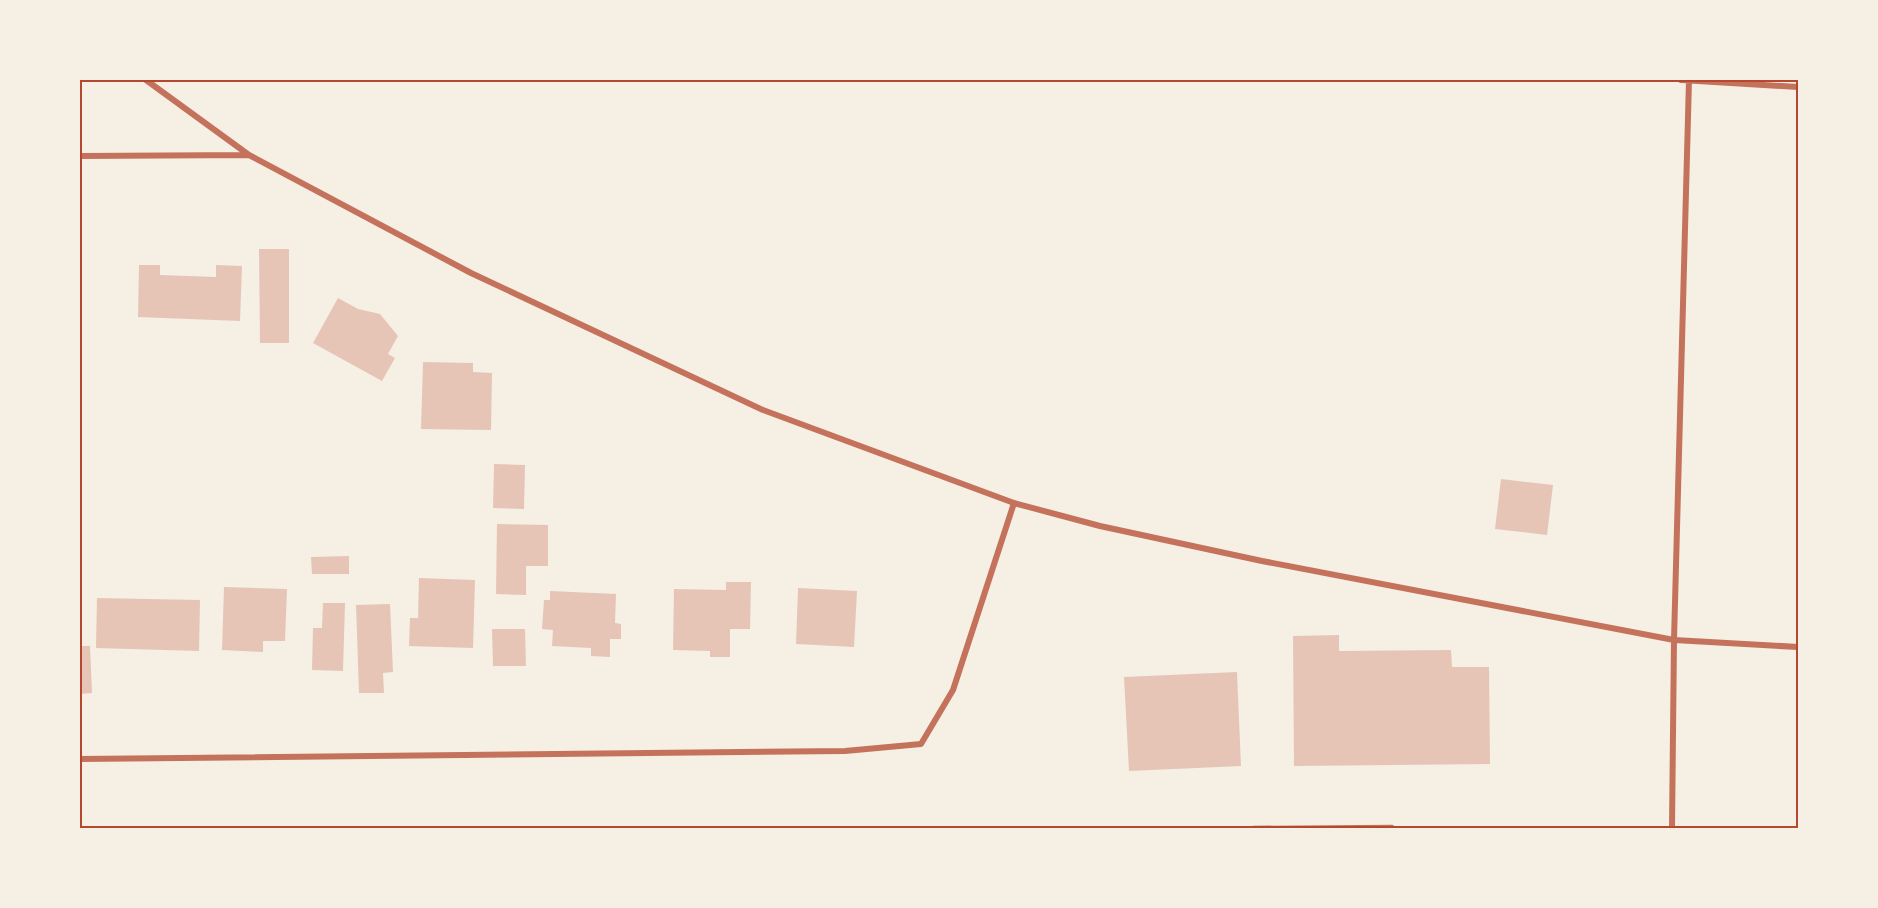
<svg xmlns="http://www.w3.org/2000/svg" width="1878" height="908" font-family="Roboto,sans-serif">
	<rect width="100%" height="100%" fill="#f6efe4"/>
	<path fill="#e6c5b7" d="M259,249H289V343H260Z
		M139,265H160V275L216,277V265L242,266L240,321L138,317Z
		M338,298L358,309L380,314L398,336L388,354L395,358L382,381L313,343Z
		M423,362L473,363V372L492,373L491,430L421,429Z
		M494,464L525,465L524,509L493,508Z
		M1501,479L1553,485L1547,535L1495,529Z
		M497,524L548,525V566H526V595L496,594Z
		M349,556V574H312L311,557Z
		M419,578L475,580L473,648L409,646L410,618H418Z
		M726,582H751L750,629H730V657H710V651L673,650L674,589L726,590Z
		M224,587L287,589L285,641H263V652L222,650Z
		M798,588L857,591L854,647L796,644Z
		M550,591L616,594L615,623L621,624V639H610V657L591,656V648L552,646L553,630L542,629L544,600H550Z
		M97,598L200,600L199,651L96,648Z
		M323,603H345L343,671L312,670L313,628H322Z
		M390,604L393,672L383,673L384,693H359L356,605Z
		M492,629H525L526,666H493Z
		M1339,635V651L1451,650L1452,667H1489L1490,764L1294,766L1293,636Z
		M80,646H90L92,693L80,694Z
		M1237,672L1241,766L1129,771L1124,677Z"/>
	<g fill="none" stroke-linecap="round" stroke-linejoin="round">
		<path stroke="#c5725c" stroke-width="4.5" d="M1253,828L1392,827V828"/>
		<path stroke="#c5725c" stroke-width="6" d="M146,80L249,155L471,273L763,410L1014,503L1100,526L1262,561L1674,640L1798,647
			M1681,80L1798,87
			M80,156L249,155
			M80,759L845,751L921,744L953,690L1014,503
			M1672,828L1674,640L1689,80"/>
	</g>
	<rect width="1878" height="908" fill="none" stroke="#f6efe4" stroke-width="162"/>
	<rect x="81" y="81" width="1716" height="746" fill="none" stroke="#b5482f" stroke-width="2"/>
</svg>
